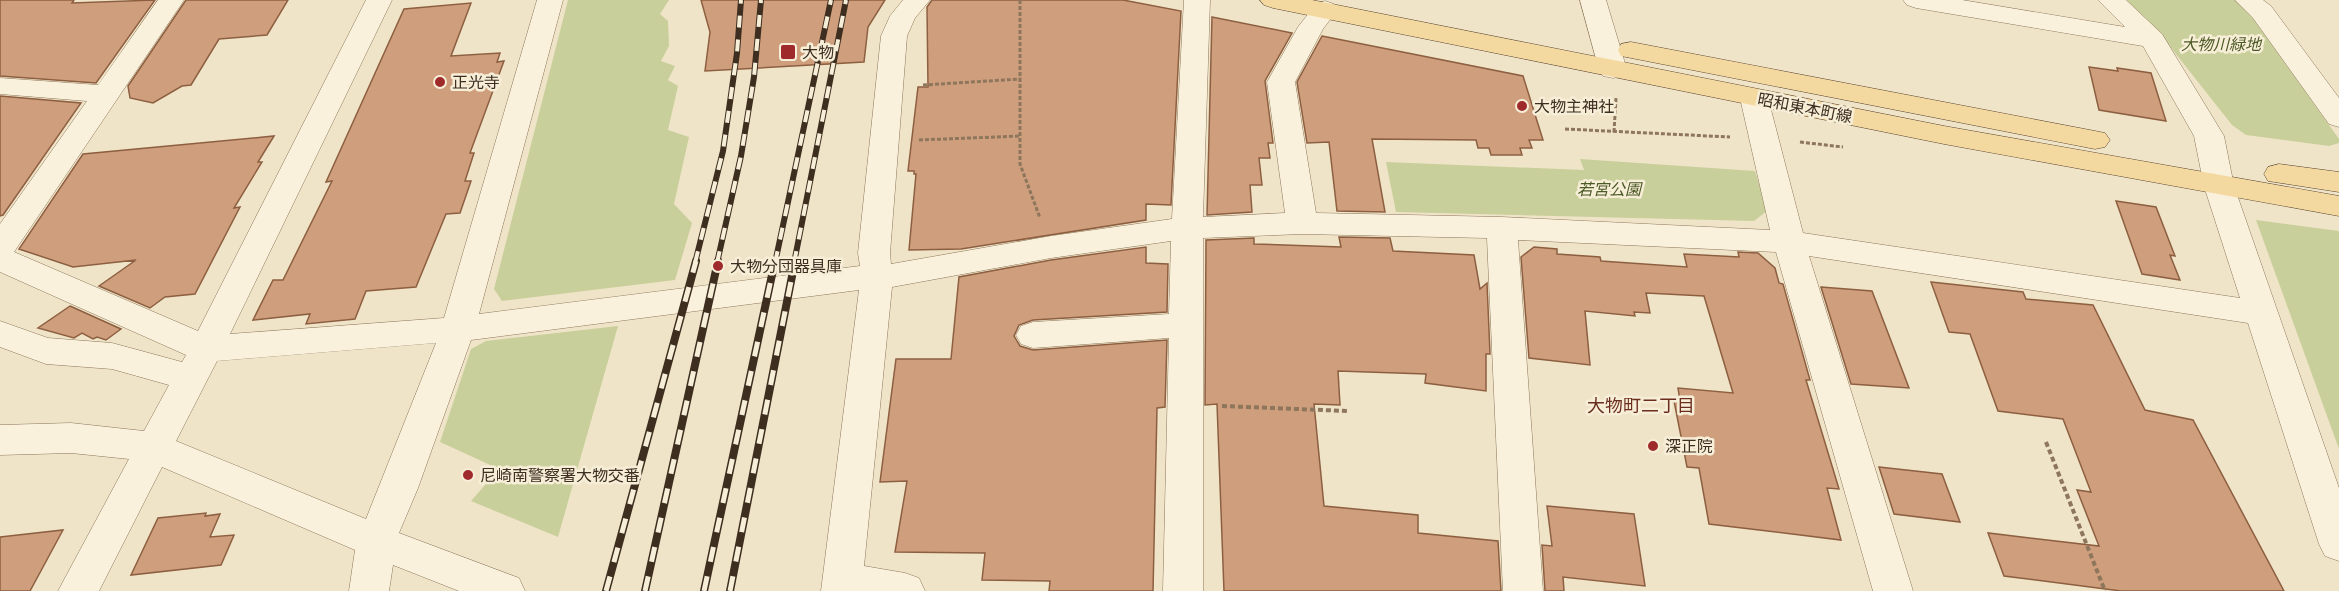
<svg xmlns="http://www.w3.org/2000/svg" width="2339" height="591" font-family="Bitter,'Noto Sans JP',serif">
	<rect width="100%" height="100%" fill="#f0e4c8"/>
	<path fill="#c9cf9b" d="M568,0H669L660,14L668,21L669,46L661,61L675,66L668,80L678,86L668,130L689,137L674,204L692,223L675,280L502,301L494,289Z
		M2124,0H2240L2339,139V143L2329,146L2246,135L2232,125L2164,39Z
		M1580,159L1755,171L1767,211L1754,221L1396,212L1386,162L1584,170Z
		M2256,220L2339,231V449Z
		M618,326L558,537L471,501L499,469L440,442L471,349L486,341Z"/>
	<path fill="#cf9f7d" stroke="#8d5f41" stroke-width="1.5" d="M0,0H74L72,3L155,0L96,83L0,76Z
		M186,0H288L267,35L219,39L191,85L182,86L153,103L130,98L128,86Z
		M701,0H885L868,27L864,62L705,71L710,32Z
		M932,0H1123L1181,11L1171,205L1146,204V220L961,249L909,250L916,174H914V171H908L918,87H928L927,7Z
		M471,3L451,56L500,53L497,62L504,61L470,153H474L465,181H471L460,213L446,214L416,287L366,291L355,319L306,324L310,314L253,320L273,280H283L332,181L326,182L404,9Z
		M1212,17L1292,33L1265,81L1273,143H1268L1270,158H1259L1262,185H1250L1252,212L1207,215Z
		M1322,36L1523,76L1543,140H1529L1532,148H1520L1522,155H1491L1489,148H1478L1476,140L1372,139L1385,212L1337,211L1329,142L1307,143L1297,82Z
		M2089,67L2118,71L2117,68L2151,73L2166,121L2099,110Z
		M0,96L81,103L3,215L0,216Z
		M274,136L258,162H262L234,208L240,207L195,294L165,297L150,308L99,286L136,260L73,267L19,249L83,154Z
		M2116,201L2156,207L2175,256L2170,255L2180,280L2142,274Z
		M1339,237L1390,238L1393,251L1474,255L1480,289L1487,283L1490,354H1486V391L1425,383L1426,374L1338,371L1340,405L1314,404L1324,506L1418,515V533L1498,541L1501,591H1224L1217,404L1205,405L1206,240L1254,238V244L1341,247Z
		M1146,247V263L1168,264L1167,312L1033,320L1019,325L1014,336L1020,346L1033,350L1167,340L1165,407L1157,408L1153,591H1049L1050,581L982,580L985,553L895,552L907,481L880,482L896,359H951L959,277L1051,260Z
		M1534,247L1557,249V254L1600,257L1601,261L1687,267L1684,254L1739,257L1738,252L1758,253L1775,268L1779,283L1783,284L1810,380H1806L1839,489L1827,488L1841,540L1709,524L1699,468L1687,467L1674,401H1680L1678,388L1733,393L1704,296L1646,293L1650,313L1634,312L1635,316L1585,311L1590,365L1529,358L1521,257Z
		M1931,282L2023,292L2026,299L2093,305L2145,410L2193,420L2284,591H2121L2004,576L1988,533L2099,546L2077,490L2091,492L2063,419L1998,411L1970,334L1949,332Z
		M1821,287L1872,291L1909,388L1851,384Z
		M70,306L121,329L106,340L97,337L93,339L82,333L74,338L38,328Z
		M1879,467L1942,474L1960,522L1894,514Z
		M1547,506L1634,514L1645,586L1563,577L1564,591H1545L1542,545L1552,546Z
		M206,513L205,516L220,514L210,537L234,535L221,565L131,575L158,518Z
		M63,530L30,591H0V537Z"/>
	<g fill="none" stroke-linecap="round" stroke-linejoin="round">
		<g stroke="#8d765c" stroke-width="1">
			<path id="minor" d="M158,0H184L14,252L198,331L366,0H392L230,334L444,318L537,0H563L479,314L860,266L858,253L881,36L890,16L903,0H930L915,18L907,36L890,253L891,264L1051,236L1172,219L1184,0H1210L1203,217L1285,213L1267,82L1298,27L1316,4L1325,1L1334,4L1338,9L1323,29L1295,82L1316,213L1502,217L1770,230L1740,98L1744,92L1754,89L1764,92L1768,98L1803,233L2240,298L2204,186L2194,136L2143,46L1916,8L1907,5L1903,0H1962L2125,27L2098,0H2126L2162,34L2224,136L2234,186L2339,488V561L2325,556L2319,544L2248,323L1809,256L1913,591H1873L1776,252L1518,240L1543,591H1503L1487,238L1302,234L1203,238V591H1163L1169,338L1033,348L1021,344L1016,335L1021,326L1033,322L1169,314L1171,241L1051,258L892,287L864,566L905,573L919,578L925,591H821L859,290L471,340L418,488L399,533L519,578L525,591H459L393,565L389,591H349L355,550L162,467L99,591H58L129,459L71,453L0,455V425L71,423L144,431L169,385L112,369L46,364L0,347V321L48,338L112,343L182,362L186,355L0,272V224L87,101L0,94V78L98,85ZM436,343L366,519L176,441L217,361Z
				M1580,0H1606L1627,70L1623,76L1613,78L1603,76L1599,70Z
				M2235,0H2263L2271,6L2339,98V127L2329,124L2253,18Z"/>
		</g>
		<g stroke="#5b4430" stroke-width="1">
			<path id="major" d="M1260,0H1312L1944,126L2339,196V216L1944,144L1273,8L1264,5Z
				M1631,42L2095,131L2105,133L2110,140L2105,147L2095,149L1621,56L1618,50L1621,44Z
				M2279,164L2339,172V192L2268,181L2264,174L2268,167Z"/>
		</g>
		<path stroke="#8d765c" stroke-width="3" stroke-dasharray="4 2" stroke-linecap="butt" d="M1020,0V164L1040,218
			M923,85L1021,79
			M1565,129L1730,137
			M1614,132L1616,98
			M919,140L1020,136
			M1800,142L1843,147"/>
		<path stroke="#8d765c" stroke-width="4" stroke-dasharray="5 3" stroke-linecap="butt" d="M1222,406L1347,411
			M2046,442L2105,591"/>
		<use href="#minor" fill="#faf1dc" fill-rule="evenodd"/>
		<use href="#major" fill="#f3d9a0" fill-rule="evenodd"/>
		<g stroke="#3d2e20" stroke-width="6">
			<path id="rail-far1" d="M695,263L723,151L737,53L741,0
				M717,263L741,156L754,77L761,0
				M775,263L831,0
				M794,263L846,0"/>
		</g>
		<g stroke="#3d2e20" stroke-width="8">
			<path id="rail" d="M606,591L696,261
				M645,591L718,261
				M704,591L775,261
				M730,591L795,261"/>
		</g>
		<use href="#rail-far1" stroke="#f7eed8" stroke-width="4" stroke-dasharray="12" stroke-linecap="butt"/>
		<use href="#rail" stroke="#f7eed8" stroke-width="5" stroke-dasharray="15" stroke-linecap="butt"/>
	</g>
	<g fill="#9e2a2b" stroke="#f7eed8" stroke-width="2">
		<rect x="780" y="44" width="16" height="16" rx="3"/>
		<circle cx="440" cy="82" r="6"/>
		<circle cx="1522" cy="106" r="6"/>
		<circle cx="718" cy="266" r="6"/>
		<circle cx="1653" cy="446" r="6"/>
		<circle cx="468" cy="475" r="6"/>
	</g>
	<g text-anchor="middle" dominant-baseline="central" stroke-width="5" stroke-linejoin="round" paint-order="stroke">
		<g font-size="16" font-style="italic" fill="#4d5a26" stroke="#f7eed8">
			<text x="2221" y="44">大物川緑地</text>
			<text x="1609" y="189">若宮公園</text>
		</g>
		<g font-size="16" fill="#3d2e20" stroke="#f7eed8" text-anchor="start">
			<text x="802" y="52">大物</text>
			<text x="452" y="82">正光寺</text>
			<text x="1534" y="106">大物主神社</text>
			<text x="730" y="266">大物分団器具庫</text>
			<text x="1665" y="446">深正院</text>
			<text x="480" y="475">尼崎南警察署大物交番</text>
		</g>
		<g font-size="16" fill="#3d2e20" stroke="#f7eed8">
			<text transform="translate(1805 108) rotate(11)">昭和東本町線</text>
		</g>
		<g font-size="18" fill="#6b2e1e" stroke="#f7eed8">
			<text x="1641" y="406">大物町二丁目</text>
		</g>
	</g>
</svg>
